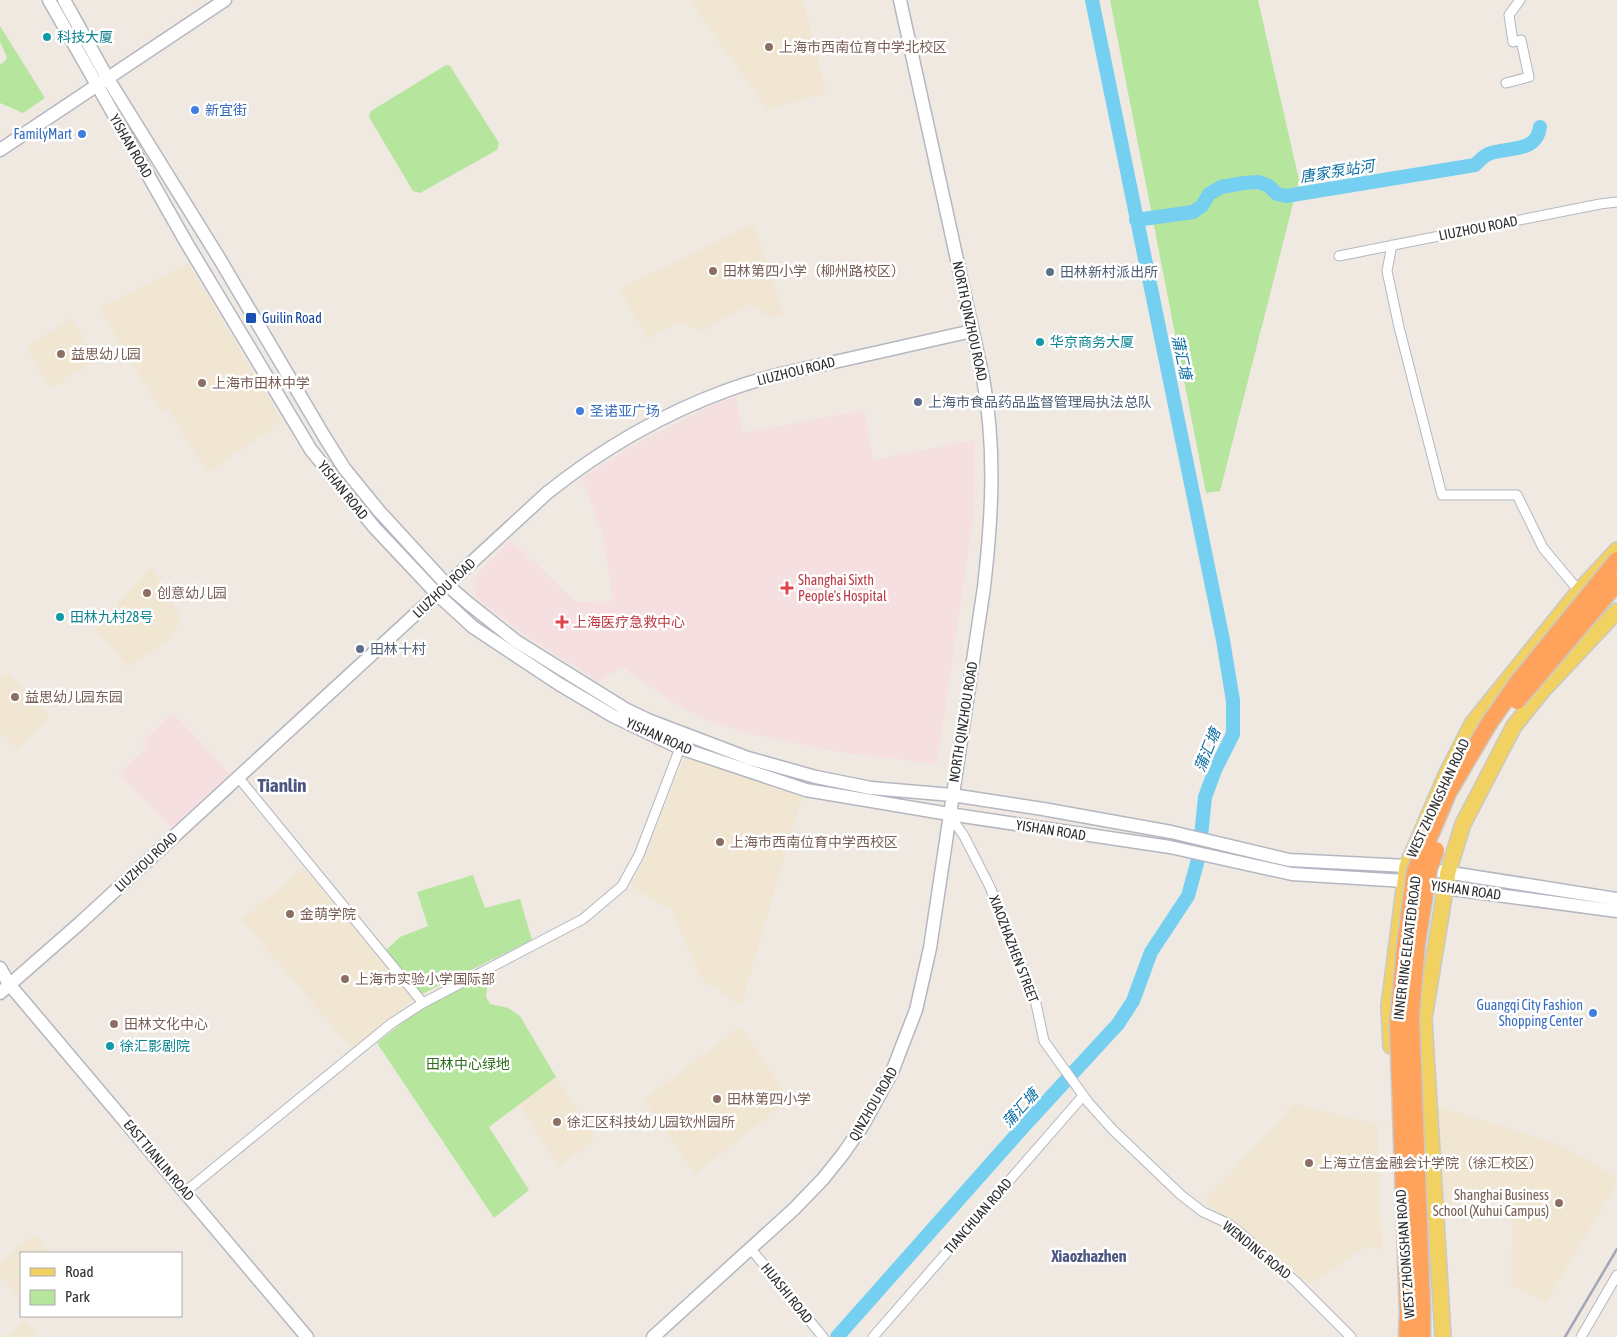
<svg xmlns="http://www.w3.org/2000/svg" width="1617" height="1337" font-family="'Asap Condensed','Noto Sans SC',sans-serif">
	<rect width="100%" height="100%" fill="#efe9e1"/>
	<path fill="#f0e6d1" d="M690,0H803L826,93L767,109Z
		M753,224L784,315L771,318L750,304L702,330L677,323L647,338L620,289Z
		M188,263L282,421L207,473L168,408L161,411L99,308Z
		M71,319L96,360L51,388L26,347Z
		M151,567L181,618L172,637L129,667L95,630Z
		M8,673L49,718L17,749L0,731V677Z
		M685,757L802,797L741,1005L701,978L671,909L632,887Z
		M304,868L413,999L352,1049L242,920Z
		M741,1026L789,1099L695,1174L644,1100Z
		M556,1077L595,1139L559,1167L519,1104Z
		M1294,1104L1377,1124L1382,1250L1367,1246L1310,1284L1204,1202Z
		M1437,1106L1564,1146L1617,1178V1183L1546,1302L1511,1284L1513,1200L1444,1205Z
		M35,1234L50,1253H21V1301L0,1275V1263Z
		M25,1321L38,1337H7Z"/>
	<path fill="#f5dfe0" d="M736,397L743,433L864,410L873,460L975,440L974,512L937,764L839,752L741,732L701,718L664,696L623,667L596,683L585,672L535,642L475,597L476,575L511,540L576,602L613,601L603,535L582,478L629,448L708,407Z
		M173,713L231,775L173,829L119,773L148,746L143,741Z"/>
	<path fill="#b6e59e" d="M1110,0H1258L1299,180L1220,491L1206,493Z
		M0,26L45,98L23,113L0,103V65L6,60L7,57L0,42Z
		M446,65L450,66L499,143L497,150L420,193L413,191L369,117L371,111Z
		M473,875L485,908L520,899L532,940L422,994L386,950L400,937L428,926L417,892Z
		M489,974L486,997L490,1004L508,1008L520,1016L556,1077L489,1127L529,1190L494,1218L377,1043L417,1011Z"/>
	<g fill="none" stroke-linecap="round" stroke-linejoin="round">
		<path stroke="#75cff0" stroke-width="14" d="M1136,220L1193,212L1202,206L1209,194L1221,187L1244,183L1258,182L1269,186L1277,194L1286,196L1475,165C1480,160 1484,155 1491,153C1511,147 1537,152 1540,127
			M837,1337L1025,1125L1118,1024L1133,1001L1151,952L1188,896L1199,856L1205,797L1215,770L1233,734V701L1223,640L1092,0"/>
		<g stroke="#b4b7c1" stroke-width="11">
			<path id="street" d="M1506,83L1529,77L1521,40L1513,42L1509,15L1520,0
				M1392,245L1387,271L1399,327L1442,495H1517L1543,548L1579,591
				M1339,256L1600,204L1617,202
				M238,777L423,1003
				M949,814L964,836L989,885L1005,922L1035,999L1044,1041L1088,1102L1112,1129L1181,1195L1203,1212L1227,1223L1239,1232L1295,1281L1351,1337
				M185,1192L392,1023L423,1003L583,919L622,886L639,855L680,748
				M751,1249L823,1337
				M873,1337L1083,1096
				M1581,1337L1617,1275"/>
		</g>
		<g stroke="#b4b7c1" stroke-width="15">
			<path id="secondary" d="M49,0L186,242L311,450L374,527L437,594L473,627L559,684L613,716L680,748L806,790L949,814L1170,847L1292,874L1405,881L1445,888L1617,911
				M64,0L108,79L219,258L324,436L344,468L379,511L446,584L468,603L516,641L627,710L648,720L748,758L816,777L871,788L952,795L1043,809L1171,832L1289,860L1407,866L1617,899
				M0,150L225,0
				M0,968L9,984L307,1337
				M0,993L80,923L547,493C602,449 662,414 728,390C764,377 801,369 839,361C883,351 928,341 972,331
				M653,1337L794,1209L823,1179L843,1154L863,1125L892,1072L916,1010L930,948L984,587C992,517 996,448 983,378L900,0"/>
		</g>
		<g stroke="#c9c9c9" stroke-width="18">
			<path id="primary" d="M1391,1046L1389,1006L1407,866L1446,775L1472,724L1579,591L1617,550
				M1443,1337L1424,1019L1448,872L1463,824L1514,726L1543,690L1617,611"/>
		</g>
		<use href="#street" stroke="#fff" stroke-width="9"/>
		<use href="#secondary" stroke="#fff" stroke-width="12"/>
		<use href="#primary" stroke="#f2d163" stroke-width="15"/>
		<path stroke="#a3a6b8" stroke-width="2.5" d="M1565,1337L1617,1249"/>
		<g stroke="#c9c9c9" stroke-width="19" stroke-linecap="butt">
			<path id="highway-bridge" d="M1517,701L1617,583
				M1407,1337L1408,1312L1398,1025L1405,947L1415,871L1448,793L1488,725L1517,683L1617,560
				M1422,1337V1307L1411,1015L1417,943L1429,868L1436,850"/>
		</g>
		<use href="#highway-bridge" stroke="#ffa35c" stroke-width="16"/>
	</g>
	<g fill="#0f9aa8" stroke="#fff" stroke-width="2">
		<circle cx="47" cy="37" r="5"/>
		<circle cx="1040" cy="342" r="5"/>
		<circle cx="60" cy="617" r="5"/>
		<circle cx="110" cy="1046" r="5"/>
	</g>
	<g fill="#8d6e63" stroke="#fff" stroke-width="2">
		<circle cx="769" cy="47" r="5"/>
		<circle cx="713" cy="271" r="5"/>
		<circle cx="61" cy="354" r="5"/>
		<circle cx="202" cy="383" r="5"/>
		<circle cx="147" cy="593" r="5"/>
		<circle cx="15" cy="697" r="5"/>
		<circle cx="720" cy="842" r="5"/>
		<circle cx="290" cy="914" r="5"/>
		<circle cx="345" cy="979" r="5"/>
		<circle cx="114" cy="1024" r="5"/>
		<circle cx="717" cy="1099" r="5"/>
		<circle cx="557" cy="1122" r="5"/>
		<circle cx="1309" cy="1163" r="5"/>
		<circle cx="1559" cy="1203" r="5"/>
	</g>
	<g fill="#3f7fe0" stroke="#fff" stroke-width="2">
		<circle cx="195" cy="110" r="5"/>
		<circle cx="82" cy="134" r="5"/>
		<circle cx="580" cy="411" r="5"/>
		<circle cx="1593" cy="1013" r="5"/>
	</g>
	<g fill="#5c6f8a" stroke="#fff" stroke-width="2">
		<circle cx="1050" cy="272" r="5"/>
		<circle cx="918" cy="402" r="5"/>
		<circle cx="360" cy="649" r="5"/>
	</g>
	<rect fill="#1a4fb4" stroke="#fff" stroke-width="2" x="245" y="312" width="12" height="12" rx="2.5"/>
	<g fill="#e0444e" stroke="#fff" stroke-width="2">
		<path d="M784.5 580.5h5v5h5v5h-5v5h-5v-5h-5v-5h5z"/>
		<path d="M559.5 614.5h5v5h5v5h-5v5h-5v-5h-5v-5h5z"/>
	</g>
	<g text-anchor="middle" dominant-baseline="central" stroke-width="5" stroke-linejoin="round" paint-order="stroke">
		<g font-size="14" fill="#0d838f" stroke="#fff" text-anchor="start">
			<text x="57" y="37">科技大厦</text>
			<text x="1050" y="342">华京商务大厦</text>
			<text x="70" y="617">田林九村28号</text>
			<text x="120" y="1046">徐汇影剧院</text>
		</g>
		<g font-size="14" fill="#785e54" stroke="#fff" text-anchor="start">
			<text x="779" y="47">上海市西南位育中学北校区</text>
			<text x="723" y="271">田林第四小学（柳州路校区）</text>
			<text x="71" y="354">益思幼儿园</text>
			<text x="212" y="383">上海市田林中学</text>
			<text x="157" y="593">创意幼儿园</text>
			<text x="25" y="697">益思幼儿园东园</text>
			<text x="730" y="842">上海市西南位育中学西校区</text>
			<text x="300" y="914">金萌学院</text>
			<text x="355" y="979">上海市实验小学国际部</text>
			<text x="124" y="1024">田林文化中心</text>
			<text x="727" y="1099">田林第四小学</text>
			<text x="567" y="1122">徐汇区科技幼儿园钦州园所</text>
			<text x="1319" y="1163">上海立信金融会计学院（徐汇校区）</text>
			<text x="1549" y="1195" text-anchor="end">Shanghai Business<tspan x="1549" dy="16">School (Xuhui Campus)</tspan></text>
		</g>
		<g font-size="14" fill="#366cbe" stroke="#fff" text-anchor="start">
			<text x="205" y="110">新宜街</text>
			<text x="72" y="134" text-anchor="end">FamilyMart</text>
			<text x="590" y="411">圣诺亚广场</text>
			<text x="1583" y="1005" text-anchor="end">Guangqi City Fashion<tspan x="1583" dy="16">Shopping Center</tspan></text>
		</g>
		<g font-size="14" fill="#2e2e2e" stroke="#fff">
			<text transform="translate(131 146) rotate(60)">YISHAN ROAD</text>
			<text transform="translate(1478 228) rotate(-11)">LIUZHOU ROAD</text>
			<text transform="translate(970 321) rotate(78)">NORTH QINZHOU ROAD</text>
			<text transform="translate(796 371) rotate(-14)">LIUZHOU ROAD</text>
			<text transform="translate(343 490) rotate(51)">YISHAN ROAD</text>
			<text transform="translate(444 588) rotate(-43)">LIUZHOU ROAD</text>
			<text transform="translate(963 722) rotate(-81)">NORTH QINZHOU ROAD</text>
			<text transform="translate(659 736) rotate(24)">YISHAN ROAD</text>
			<text transform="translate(1438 798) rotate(-65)">WEST ZHONGSHAN ROAD</text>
			<text transform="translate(1051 830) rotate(9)">YISHAN ROAD</text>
			<text transform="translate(146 862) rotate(-43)">LIUZHOU ROAD</text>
			<text transform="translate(1466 890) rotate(8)">YISHAN ROAD</text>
			<text transform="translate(1407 948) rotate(-83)">INNER RING ELEVATED ROAD</text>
			<text transform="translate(1014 949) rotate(69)">XIAOZHAZHEN STREET</text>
			<text transform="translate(873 1104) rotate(-60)">QINZHOU ROAD</text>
			<text transform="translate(159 1160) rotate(50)">EAST TIANLIN ROAD</text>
			<text transform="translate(978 1216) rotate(-49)">TIANCHUAN ROAD</text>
			<text transform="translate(1257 1250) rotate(39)">WENDING ROAD</text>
			<text transform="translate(1405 1254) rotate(-94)">WEST ZHONGSHAN ROAD</text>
			<text transform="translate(787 1293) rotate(51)">HUASHI ROAD</text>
		</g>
		<g font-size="14" fill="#4e5e75" stroke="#fff" text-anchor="start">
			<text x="1060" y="272">田林新村派出所</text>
			<text x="928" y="402">上海市食品药品监督管理局执法总队</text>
			<text x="370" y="649">田林十村</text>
		</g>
		<g font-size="14" fill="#164399" stroke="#fff" text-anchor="start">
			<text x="262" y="318">Guilin Road</text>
		</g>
		<g font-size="14" fill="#be3a42" stroke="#fff" text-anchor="start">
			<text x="798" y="580">Shanghai Sixth<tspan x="798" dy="16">People's Hospital</tspan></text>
			<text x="573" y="622">上海医疗急救中心</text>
		</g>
		<g font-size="14" fill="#2c6e1b" stroke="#fff">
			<text x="468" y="1064">田林中心绿地</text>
		</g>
		<g font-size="15" font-style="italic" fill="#0d6fa3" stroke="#fff">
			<text transform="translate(1337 171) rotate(-9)">唐家泵站河</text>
			<text transform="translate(1182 357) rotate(78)">蒲汇塘</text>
			<text transform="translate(1207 750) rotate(-68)">蒲汇塘</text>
			<text transform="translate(1020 1108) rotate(-48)">蒲汇塘</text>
		</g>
		<g font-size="16" font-weight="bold" fill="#4d5680" stroke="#fff">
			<text x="1089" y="1256">Xiaozhazhen</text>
		</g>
		<g font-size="19" font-weight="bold" fill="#4d5680" stroke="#fff">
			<text x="282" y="785">Tianlin</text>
		</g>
	</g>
	<rect x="20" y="1252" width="162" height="65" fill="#ffffff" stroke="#ababab"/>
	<rect x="30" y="1268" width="25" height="8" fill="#f2d163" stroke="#ababab"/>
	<text x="65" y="1277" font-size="15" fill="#2e2e2e">Road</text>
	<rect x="30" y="1290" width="25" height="15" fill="#b6e59e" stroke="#ababab"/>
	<text x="65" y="1302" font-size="15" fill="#2e2e2e">Park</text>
</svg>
